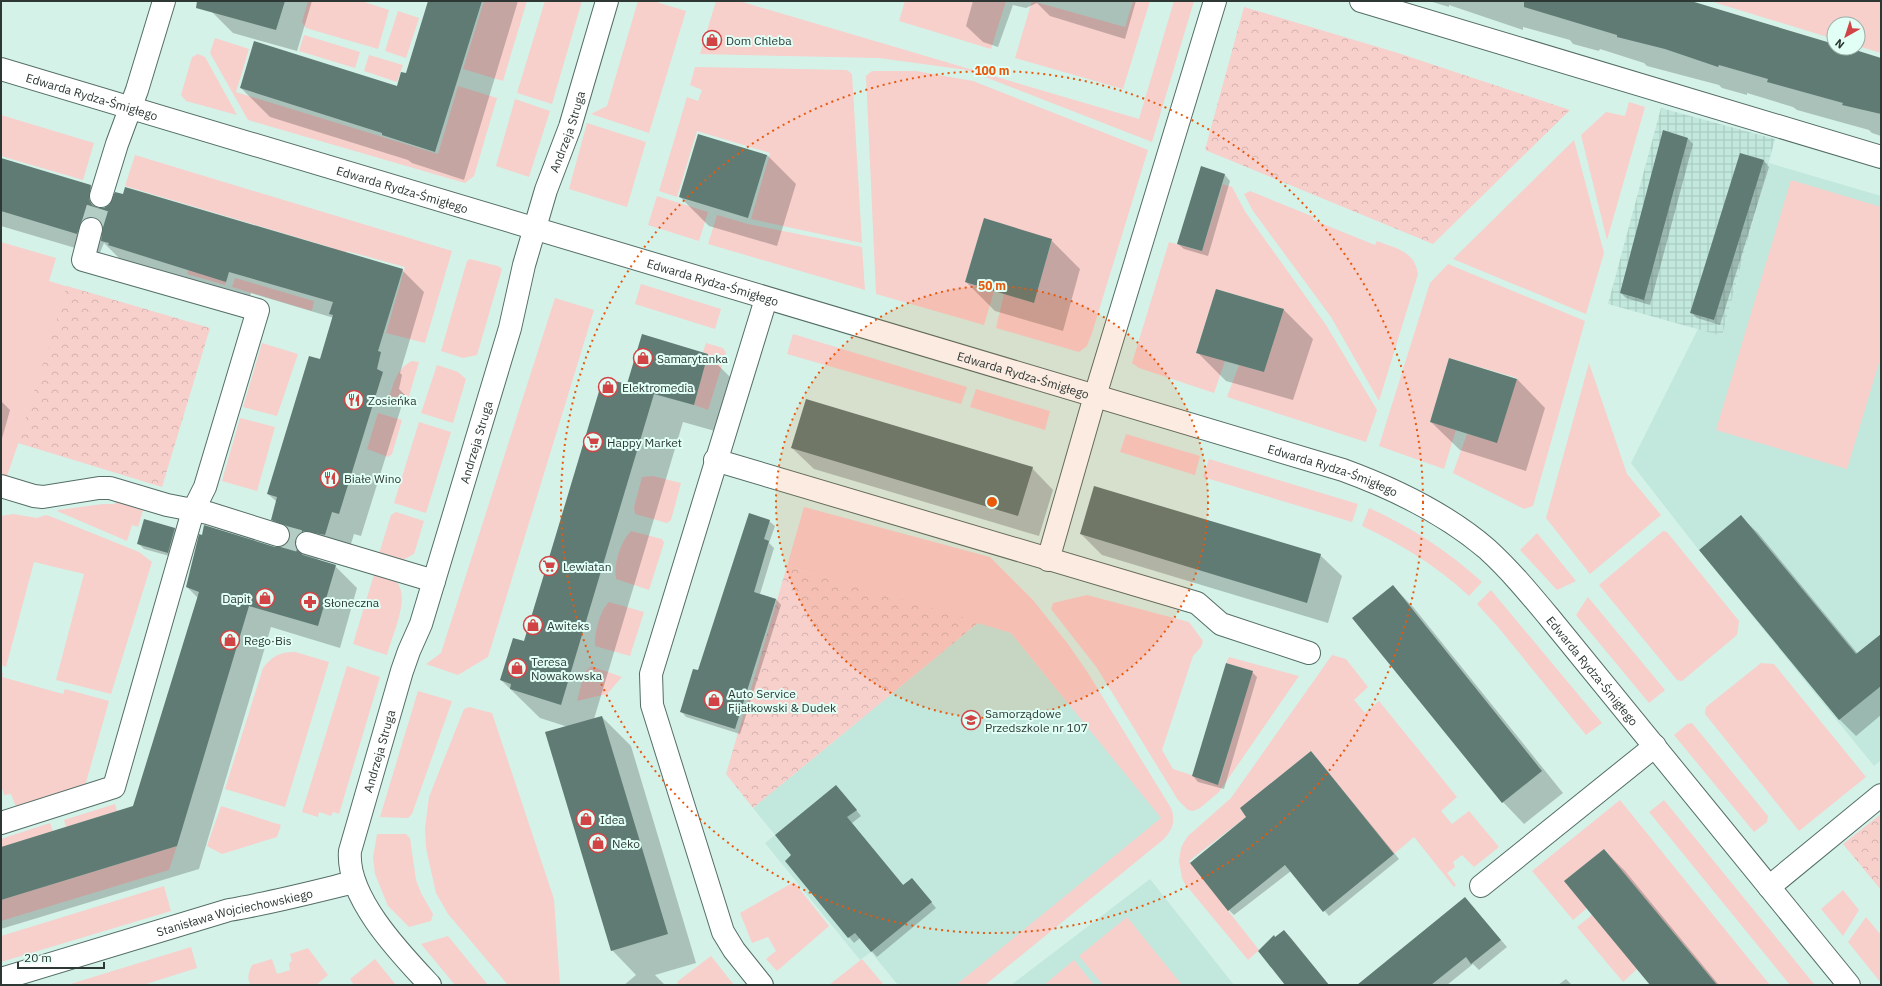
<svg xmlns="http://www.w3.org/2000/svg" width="1882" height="986" font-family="'IBM Plex Sans',sans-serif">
	<defs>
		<pattern id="industrial-grid" width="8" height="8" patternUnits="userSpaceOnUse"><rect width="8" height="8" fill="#c2e7dc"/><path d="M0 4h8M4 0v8" fill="none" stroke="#a7c7bd"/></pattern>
		<pattern id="park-crowns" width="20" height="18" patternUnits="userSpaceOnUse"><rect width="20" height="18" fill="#f7cfcb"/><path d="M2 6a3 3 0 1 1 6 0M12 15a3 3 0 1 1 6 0" fill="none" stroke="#d4b2af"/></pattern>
	</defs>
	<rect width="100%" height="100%" fill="#d5f2e9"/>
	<path fill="#c2e7dc" d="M1769,163L1881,196V760L1874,766L1698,549L1631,463L1698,329L1722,336Z
		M979,622L1011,633L1162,818L956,985H898L871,952L860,960L765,843L775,835L753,808Z
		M1150,879L1234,985H1011Z"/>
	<path fill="url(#industrial-grid)" d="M1661,108L1775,139L1722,336L1608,304Z"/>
	<path fill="#f7cfcb" d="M308,1H361L389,10L378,49L306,28L302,22Z
		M484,1H527L503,81L463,69Z
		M545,1H582L552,104L517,93Z
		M638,1H653L686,11L649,133L591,114L607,106Z
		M716,1H739L1139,119L1174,1H1194L1152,142L967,70L879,58L700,54Z
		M905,1H1006L991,49L899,21Z
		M1032,1L1125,27L1133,1H1150L1123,89L1015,58Z
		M1710,1H1881V53L1858,46V24H1834V39Z
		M398,11L419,18L406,58L385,51Z
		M304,35L360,52L355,68L299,51Z
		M215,38L249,49L236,92L438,154L458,86L497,98L474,176L465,183L248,120L210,53Z
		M198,54L205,57L237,115L186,101L181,95L192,57Z
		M369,55L403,65L397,82L364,71Z
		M695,67L847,70L852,74L862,243L751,219L770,153L697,131L677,197L659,191L687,97L698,101L702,90L690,85Z
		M872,71H916L973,81L1148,150L1092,333L1087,346L1079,352L996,328L1004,294L1034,303L1052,240L984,218L965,282L994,291L984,325L876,294L866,76Z
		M515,99L550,111L529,177L496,166Z
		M1629,102L1645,107L1607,240L1581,135L1606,112L1625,116Z
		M1,115L94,143L83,180L1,156Z
		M587,123L646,142L627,207L569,189Z
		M1574,140L1604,253L1586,314L1453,259Z
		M135,155L452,251L425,343L386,333L405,267L347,251L345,256L332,252L333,248L125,186Z
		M1791,180L1881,207V356L1847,469L1716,430Z
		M1223,184L1232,187L1246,213L1326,325L1377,410L1366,442L1227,397L1239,365L1264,372L1284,309L1216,289L1196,352L1225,361L1214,393L1139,368L1132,363L1169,242L1202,251Z
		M1250,191L1314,217L1313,220L1375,245L1377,241C1396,249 1414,250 1418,274L1379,401L1331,317L1253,211L1244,194Z
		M657,196L708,212L699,241L648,225Z
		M717,215L748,224L862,247L865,290L708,244Z
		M1,242L56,258L49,281L81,291L18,444L7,476L1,474Z
		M470,259L498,266L502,269L477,355L463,358L441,351L467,261Z
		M190,264L228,276L225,285L187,274Z
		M1448,264L1585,321L1533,506L1524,509L1453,473L1467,434L1497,442L1517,378L1449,358L1430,422L1456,430L1444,469L1379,446L1430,283Z
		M235,278L314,301L312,311L232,287Z
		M641,284L721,309L715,329L635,304Z
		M555,298L594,310L488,657L458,675L426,664L441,653Z
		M793,334L967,387L961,404L787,354Z
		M262,343L298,354L277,416L243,407Z
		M706,343L723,348L726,353L708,410L694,405L708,354L703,352Z
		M412,361L419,362L408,399L402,402L389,398C394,383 396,369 412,361Z
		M1589,363L1627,474L1661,515L1590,574L1546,518Z
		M437,365L458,372L466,379L453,423L421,413Z
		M976,389L1050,411L1045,430L970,407Z
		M378,413L402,420L392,454L388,457L367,449Z
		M240,418L275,427L257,491L222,481Z
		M419,422L451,432L426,513L394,503Z
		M1126,434L1200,456L1195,475L1120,452Z
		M1209,459L1358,504L1352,522L1203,477Z
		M653,476L681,483L671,520L667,523L635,514L634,507L642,477Z
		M115,501L143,510L138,527L132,525L127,541L57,511L58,510L103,504H115Z
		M804,507L990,557L1033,600L1068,644L1088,673L1171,808C1176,821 1173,829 1164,839L985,985H956L1161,818L1011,633L787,566Z
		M1369,508C1411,527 1448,551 1482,582L1469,596C1437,566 1401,544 1362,526Z
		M396,512L424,521L414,554L403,560L378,557L391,515Z
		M13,514L37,518L46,515L52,517L139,552L152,562L111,694L56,680L84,574L34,562L6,667L1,665V516Z
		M631,531L662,539L664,543L649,590L616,579C613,565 621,541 631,531Z
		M1663,531L1667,532L1739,621L1737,635L1682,681L1677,680L1599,585Z
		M1537,533L1576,581L1557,590L1520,550Z
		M375,571C381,573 390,575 395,580C412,596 392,635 387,655L353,644Z
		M1491,590L1602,723L1586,735L1498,627L1477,604Z
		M1087,595L1189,622L1203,641L1201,647L1193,656L1162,750L1173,769L1219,784L1252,671L1226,663L1229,657L1299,676L1219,792L1200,808L1193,811L1188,810L1178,800L1097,668L1051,609L1053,603Z
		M1588,597L1665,690L1649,703L1576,615Z
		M609,602L644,612L630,656L595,646C594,634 600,610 609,602Z
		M295,652L329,662L285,807L225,789L263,668C272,656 280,652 295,652Z
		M1332,655L1346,659L1368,687L1354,700L1365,713L1379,701L1457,797L1441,811L1452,824L1469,811L1499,847L1474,867L1462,855L1453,862L1455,867L1447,873L1456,885L1454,887L1414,837L1394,854L1311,751L1240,808L1246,817L1189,861L1259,950L1248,960L1185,884L1182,878L1179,861L1181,848L1184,842L1188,836L1231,798Z
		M1761,663L1774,664L1866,777L1799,831L1705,714L1706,707Z
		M347,666L380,677L339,814L333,812L331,816L319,812L318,817L302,812Z
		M591,666L622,677L607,694L577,701L584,673Z
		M1,673H3L2,677L63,694L65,689L109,701L85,786L16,807L11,794L4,795L1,785Z
		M418,691L452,701L412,814L408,818L380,817Z
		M469,707L492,713L554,899L560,985H508L448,914L436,893L426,848L425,828L429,797L464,709Z
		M1692,723L1768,816L1767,822L1754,832L1674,735L1687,724Z
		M1620,800L1770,985H1717L1604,849L1565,881L1587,908L1573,920L1532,871Z
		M1664,800L1814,984L1813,985H1790L1649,812Z
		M115,804L117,811L66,827L64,820Z
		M221,806L281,825L277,837L222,854L207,846Z
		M50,823L53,831L2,847L1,839Z
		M377,834H406L410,838L416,880L421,893L433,914L431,921L409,927L388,906L375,874L373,858Z
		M177,846L169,870L1,921V900Z
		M794,882L829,926L777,971L766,959L776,951L768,937L752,943L740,913Z
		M164,886L171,911L1,962V936Z
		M1843,890L1859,910L1843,936L1821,909Z
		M1592,915L1637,969L1623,982L1577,927Z
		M1127,917L1182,985H1103L1079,956Z
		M1866,917L1881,935V983L1848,942Z
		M448,936L488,985H455L421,944Z
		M191,947L197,968L143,985H67Z
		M308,948L328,975L316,985H251C246,978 249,972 252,965L272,959L277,974L290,970L289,963L292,961L290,954Z
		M711,956L734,985H677L678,981Z
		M375,959L396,985H354L350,979Z
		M862,959L884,985H829Z
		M1074,960L1094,985H1044Z"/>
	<path fill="url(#park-crowns)" d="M1244,7L1398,53L1570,110L1433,244L1205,150Z
		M67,286L210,328L162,487L18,443Z
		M787,566L979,622L753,808L726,774Z
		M1881,814V890L1843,844Z"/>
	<path fill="#0003" d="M215,1H312L297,51L233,33L212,12Z
		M429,1H518L464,180L412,163L408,160L270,117L241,88L398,87L406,75Z
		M973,1H1136L1125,39L1050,16L1037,3L1026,8L1013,5L998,47L983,42L966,26Z
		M1429,1H1687L1834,45V48H1845L1881,59V136L1872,133L1869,130L1797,110L1793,107L1747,93V95L1722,88L1719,85L1647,66L1644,63L1600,49L1599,51L1573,44L1570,40L1523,27V30L1449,5V7Z
		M1688,139L1693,144L1650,305L1626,298L1621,293Z
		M1741,154L1764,161L1769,167L1720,325L1697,318L1691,312Z
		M767,155L796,184L777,246L709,226L680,197Z
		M1,159L91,186L110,205L402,270L424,292L400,373L402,375L399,389L405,395L361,536L354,534L347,557L320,556L318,560L335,566L357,588L340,648L271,627L199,869L1,929V848L134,807L198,598L187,587L274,548H281L287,545L291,538L272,519L277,502L268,494L320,360L334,318L251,293L248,303L124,263L104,243L99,255L1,226Z
		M1201,167L1225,175L1230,181L1208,256L1184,249L1178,244Z
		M1051,240L1080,269L1063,331L995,311L966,282Z
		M1216,290L1284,310L1313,339L1293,400L1226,381L1197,352Z
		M708,355L737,384L722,433L683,422L594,719L602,717L631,746L696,963L655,975L665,985H624L636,975L612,950L568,727L540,718L501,680L525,642L628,385Z
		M1517,379L1545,408L1526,471L1460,450L1431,422Z
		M1,401L10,410L1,442Z
		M792,448L1032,468L1053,490L1039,536L814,469Z
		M1741,517L1758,533L1858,654L1881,635V715L1856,736L1839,719Z
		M769,521L775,526L769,543L774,548L760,594L776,599L781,605L740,734L686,717L681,711Z
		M175,528L180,534L173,557L144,549L138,543Z
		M1081,534L1320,555L1342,576L1328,623L1102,555Z
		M1393,586L1414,608L1563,793L1524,824L1503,802L1354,618Z
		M1252,672L1257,677L1224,789L1198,782L1193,776Z
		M1316,757L1399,859L1329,916L1291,871L1234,915L1229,910L1248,817Z
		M842,792L861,816L852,823L904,886L912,879L936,908L877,957L860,938L854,943L849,937Z
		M1604,850L1625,871L1719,985H1652Z
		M1465,898L1507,947L1479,970L1473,964L1447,985H1359Z
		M1284,931L1291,938L1329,985H1286L1275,938Z
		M1566,979L1572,985H1558Z"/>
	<path fill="#607b73" d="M197,1H285L276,30L196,8Z
		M428,1H482L435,152L382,135V133L240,88L254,41L397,86L401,72L406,73Z
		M1524,1H1691L1834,44V48H1849L1881,58V114L1842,105L1843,103L1767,82L1768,79L1719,65L1718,67L1665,49L1617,37V35L1524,7Z
		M1663,130L1688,138L1644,300L1620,293Z
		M698,134L767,155L748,218L679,197Z
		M1740,153L1764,160L1714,320L1690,313Z
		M1,158L91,185L89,199L92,205L98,208H104L109,205L115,192L123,194L125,187L403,269L378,351L381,352L377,369L383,372L339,514L332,512L325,535L304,531L298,534L295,540V546L298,551L303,555L336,565L318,626L249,606L177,846L1,900V847L133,806L199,592L186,587L199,534L202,535L204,525L275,547H281L287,544L290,539V533L287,526L271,520L277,497L267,494L309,356L320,359L333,315L329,314L333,302L229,272L226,282L108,245L109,243L101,241L103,226L100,220L94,217H88L82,220L77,234L1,211Z
		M1201,166L1225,174L1202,251L1177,244Z
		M984,218L1052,239L1034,303L965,282Z
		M1216,289L1284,309L1264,372L1196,353Z
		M642,334L708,354L694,405L654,394L561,705L510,689L511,684L500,680L513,638L524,641L603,378L627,384Z
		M1449,358L1517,379L1497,443L1430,422Z
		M806,399L1033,467L1018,516L791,448Z
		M1094,486L1321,554L1307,603L1080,534Z
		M749,513L770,520L764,539L769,541L754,592L776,599L735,729L680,712L693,669L698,670Z
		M1741,515L1856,654L1881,634V686L1839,720L1699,550Z
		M144,519L175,528L168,553L137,544Z
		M1393,585L1542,771L1502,803L1352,618Z
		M1226,663L1253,671L1218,785L1192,776Z
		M602,716L668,934L611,951L545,732Z
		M1311,751L1394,854L1323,912L1285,865L1228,911L1190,863L1246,817L1240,808Z
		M836,785L857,810L847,817L903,885L912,878L932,902L871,952L855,933L848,938L785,861L791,855L775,835Z
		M1604,849L1717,985H1650L1592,915L1564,881Z
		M1465,897L1501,940L1471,964L1466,957L1431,985H1357Z
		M1284,930L1329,985H1285L1258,951L1274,935L1275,937Z"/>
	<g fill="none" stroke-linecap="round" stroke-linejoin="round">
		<path stroke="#b3cdc5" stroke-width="22" stroke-dasharray="22 11" stroke-linecap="butt" d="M91,229L101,196
			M278,535L307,543"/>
		<g stroke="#546e67" stroke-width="24">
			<g id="minor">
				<path d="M1361,1L1881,157"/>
				<path id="s1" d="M1,69L1343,470C1395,489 1445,513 1487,549C1510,570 1529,593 1549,617L1849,985"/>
				<path d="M101,196L117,144L137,90L164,1"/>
				<path d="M715,460L1197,603L1221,624L1309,653"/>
				<path d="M1,486L34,496L43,497L99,488H110L167,505L208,513L278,535"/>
				<path d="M307,543L434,581"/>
				<path d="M1048,560L1095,396L1215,1"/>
				<path d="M1,823L114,787L193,511L205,487L258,310L83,260L91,229"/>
				<path d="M1481,886L1655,746"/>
				<path d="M1769,887L1881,795"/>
				<path id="s2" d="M1,979L229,910C271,903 313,892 354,882"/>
				<path id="s3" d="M430,985C400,953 346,897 350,851L402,671L409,651L421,624L510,328L524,265L546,190L570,127L607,1"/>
				<path d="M762,985L734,950L723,932L652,705L651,674L766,299"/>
			</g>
		</g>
		<use href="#minor" stroke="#fff" stroke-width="22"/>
	</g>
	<circle cx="992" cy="502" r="216" fill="#e8590c" fill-opacity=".12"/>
	<g fill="none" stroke="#e8590c" stroke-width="2" stroke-dasharray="2 4">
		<circle cx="992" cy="502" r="216"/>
		<circle cx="992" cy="502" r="431"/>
	</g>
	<defs>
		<g id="shop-ring" transform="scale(1)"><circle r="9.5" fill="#e2fff6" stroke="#d24345" stroke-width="1.5"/><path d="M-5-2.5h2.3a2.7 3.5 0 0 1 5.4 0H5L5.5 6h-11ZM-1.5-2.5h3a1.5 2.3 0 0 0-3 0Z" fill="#d24345"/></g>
		<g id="restaurant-ring" transform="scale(1)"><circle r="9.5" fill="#e2fff6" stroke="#d24345" stroke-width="1.5"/><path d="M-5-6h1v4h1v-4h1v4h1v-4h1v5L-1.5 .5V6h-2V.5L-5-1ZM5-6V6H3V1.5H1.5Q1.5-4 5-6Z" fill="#d24345"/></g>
		<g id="supermarket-ring" transform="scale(1)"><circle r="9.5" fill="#e2fff6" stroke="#d24345" stroke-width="1.5"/><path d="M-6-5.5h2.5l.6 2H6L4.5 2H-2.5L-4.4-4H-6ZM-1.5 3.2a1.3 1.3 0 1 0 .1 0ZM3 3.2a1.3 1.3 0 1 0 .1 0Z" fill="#d24345"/></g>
		<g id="pharmacy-ring" transform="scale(1)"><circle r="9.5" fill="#e2fff6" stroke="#d24345" stroke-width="1.5"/><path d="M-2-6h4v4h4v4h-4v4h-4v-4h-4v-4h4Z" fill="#d24345"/></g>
		<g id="school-ring" transform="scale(1)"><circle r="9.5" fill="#e2fff6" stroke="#d24345" stroke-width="1.5"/><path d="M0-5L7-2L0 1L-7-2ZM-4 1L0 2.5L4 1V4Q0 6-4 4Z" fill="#d24345"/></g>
	</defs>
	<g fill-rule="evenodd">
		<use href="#shop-ring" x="712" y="40"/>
		<use href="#shop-ring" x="643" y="358"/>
		<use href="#shop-ring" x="608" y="387"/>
		<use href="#restaurant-ring" x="354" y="400"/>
		<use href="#supermarket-ring" x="593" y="442"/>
		<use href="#restaurant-ring" x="330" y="478"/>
		<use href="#supermarket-ring" x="549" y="566"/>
		<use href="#shop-ring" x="265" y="598"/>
		<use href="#pharmacy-ring" x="310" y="602"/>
		<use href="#shop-ring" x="533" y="625"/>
		<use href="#shop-ring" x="230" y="640"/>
		<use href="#shop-ring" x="517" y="668"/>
		<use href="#shop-ring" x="714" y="700"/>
		<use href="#school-ring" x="971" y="720"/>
		<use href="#shop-ring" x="586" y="819"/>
		<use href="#shop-ring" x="598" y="843"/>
	</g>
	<g text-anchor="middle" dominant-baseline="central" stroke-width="4" stroke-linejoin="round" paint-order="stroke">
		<g font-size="12" fill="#2d3835" stroke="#e2fff6" text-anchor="start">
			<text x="726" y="40">Dom Chleba</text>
			<text x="657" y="358">Samarytanka</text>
			<text x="622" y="387">Elektromedia</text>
			<text x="368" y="400">Zosieńka</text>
			<text x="607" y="442">Happy Market</text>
			<text x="344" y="478">Białe Wino</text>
			<text x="563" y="566">Lewiatan</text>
			<text x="251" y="598" text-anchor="end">Dapit</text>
			<text x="324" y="602">Słoneczna</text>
			<text x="547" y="625">Awiteks</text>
			<text x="244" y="640">Rego·Bis</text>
			<text x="531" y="661">Teresa<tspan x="531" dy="14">Nowakowska</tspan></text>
			<text x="728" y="693">Auto Service<tspan x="728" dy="14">Fijałkowski &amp; Dudek</tspan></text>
			<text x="985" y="713">Samorządowe<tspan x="985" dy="14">Przedszkole nr 107</tspan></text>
			<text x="600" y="819">Idea</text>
			<text x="612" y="843">Neko</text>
		</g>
		<g font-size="12" fill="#2d3835" stroke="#e2fff6">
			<text stroke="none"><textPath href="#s1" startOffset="95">Edwarda Rydza-Śmigłego</textPath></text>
			<text stroke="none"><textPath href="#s3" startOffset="912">Andrzeja Struga</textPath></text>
			<text stroke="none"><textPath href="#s1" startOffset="419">Edwarda Rydza-Śmigłego</textPath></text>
			<text stroke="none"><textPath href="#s1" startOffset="743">Edwarda Rydza-Śmigłego</textPath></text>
			<text stroke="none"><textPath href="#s1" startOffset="1067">Edwarda Rydza-Śmigłego</textPath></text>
			<text stroke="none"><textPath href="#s3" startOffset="588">Andrzeja Struga</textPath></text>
			<text stroke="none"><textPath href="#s1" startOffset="1391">Edwarda Rydza-Śmigłego</textPath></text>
			<text stroke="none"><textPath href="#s1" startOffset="1727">Edwarda Rydza-Śmigłego</textPath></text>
			<text stroke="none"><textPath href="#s3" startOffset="264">Andrzeja Struga</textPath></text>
			<text stroke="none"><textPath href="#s2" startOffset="243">Stanisława Wojciechowskiego</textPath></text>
		</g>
	</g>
	<circle cx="992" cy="502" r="6" fill="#e8590c" stroke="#e2fff6" stroke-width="2"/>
	<g font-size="12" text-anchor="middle" font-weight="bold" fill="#e8590c" stroke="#e2fff6" stroke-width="4" stroke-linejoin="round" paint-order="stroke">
		<text x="992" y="75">100 m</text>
		<text x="992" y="290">50 m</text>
	</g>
	<rect width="1882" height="986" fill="none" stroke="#2d3835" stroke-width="4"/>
	<g transform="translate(1846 36) rotate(219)"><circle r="19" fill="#e2fff6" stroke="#9aafa9"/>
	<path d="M0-3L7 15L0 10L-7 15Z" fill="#d24345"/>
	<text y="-6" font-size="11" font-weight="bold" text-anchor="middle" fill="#2d3835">N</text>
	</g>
	<path d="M18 962v6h86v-6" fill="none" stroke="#2d3835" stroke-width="2"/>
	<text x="24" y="962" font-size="12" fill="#2d3835" stroke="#e2fff6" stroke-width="3" paint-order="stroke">20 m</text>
</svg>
